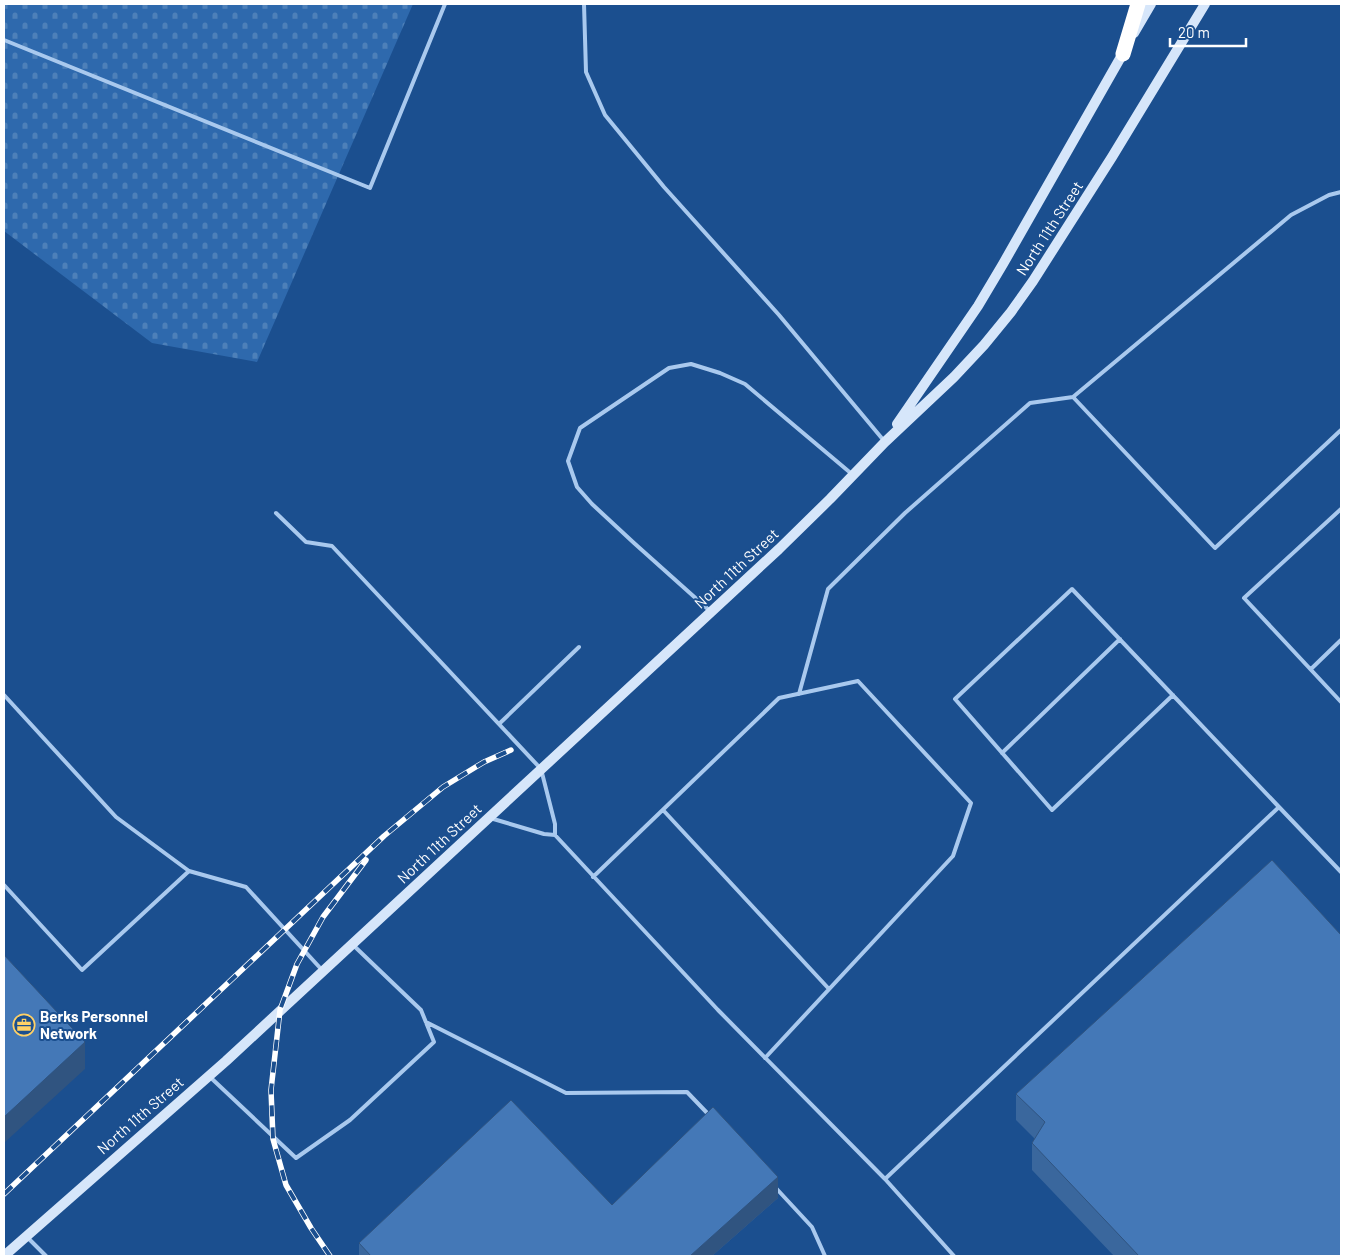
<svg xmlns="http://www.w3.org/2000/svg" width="1345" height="1260" font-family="Barlow,sans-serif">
	<defs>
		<pattern id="cemetery-stones" width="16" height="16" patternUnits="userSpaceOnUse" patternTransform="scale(1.25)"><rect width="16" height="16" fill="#2e69ad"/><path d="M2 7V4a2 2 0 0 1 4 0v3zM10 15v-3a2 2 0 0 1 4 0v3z" fill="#4d80b9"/></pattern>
	</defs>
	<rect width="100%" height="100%" fill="#1b4f8f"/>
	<path fill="url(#cemetery-stones)" d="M4,4H413L257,362L152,343L4,231Z"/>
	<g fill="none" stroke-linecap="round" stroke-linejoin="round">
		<path stroke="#a9c9ee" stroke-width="4" d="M584,4L586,72L605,115L664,187L779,315L885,442
			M4,40L370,188L445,4
			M1073,397L1291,215L1329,195L1341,192
			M1341,509L1244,598L1341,702
			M276,513L306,542L332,546L541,769L555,824V835
			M710,611L634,543L592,504L577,487L568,461L580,428L669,368L691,364L720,373L745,384L853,475
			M1311,669L1341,640
			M799,694L828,589L905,513L1030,403L1073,397L1215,548L1341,430
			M4,695L116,817L189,871L246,887L322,970
			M1173,695L1052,810L955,699L1072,589L1279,807
			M499,724L579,647
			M1002,753L1120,639
			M663,810L829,989
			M490,818L544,834L555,835L718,1010L885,1179L954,1256
			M593,877L779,698L858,681L971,803L953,856L765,1058
			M4,885L82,970L189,871
			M426,1022L566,1093L687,1092L710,1116
			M210,1077L296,1158L350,1120L434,1042L421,1010L352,944
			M885,1179L1279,807L1341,872
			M774,1186L812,1227L825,1256
			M27,1237L46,1256"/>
		<path stroke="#d6e6fa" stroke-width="10" d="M1134,33L1151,4
			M897,424L978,306L1003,264L1126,48
			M4,1256L226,1061L711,612L779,549L830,499L885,442L954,377L984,345L1011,312L1033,281L1112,157L1205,4"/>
		<path stroke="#fff" stroke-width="15" d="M1123,54L1138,4"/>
		<g stroke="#fff" stroke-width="5.5">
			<path id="rail" d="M4,1194L384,836L443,787L484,762L511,750
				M330,1256L311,1228L286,1185L273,1139L271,1090L280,1010L297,964L323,917L366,860"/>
		</g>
		<use href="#rail" stroke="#1b4f8f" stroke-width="4" stroke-dasharray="11" stroke-linecap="butt"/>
	</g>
	<path fill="#3a679d" d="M1016,1094L1341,1256H1114L1032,1170V1143L1035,1139L1016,1120Z
		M778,1198L712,1256H359V1243L612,1205Z"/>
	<path fill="#305480" d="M85,1042V1069L4,1143V1117Z
		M778,1177V1198L712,1256H690Z"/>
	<path fill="#4478b7" stroke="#305480" d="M1272,860L1341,935V1256H1139L1032,1143L1045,1122L1016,1094Z
		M4,955L85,1042L4,1117Z
		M511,1100L612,1205L713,1107L778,1177L690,1256H371L359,1243Z"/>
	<defs>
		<g id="office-ring" transform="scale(1.125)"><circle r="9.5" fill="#1b4f8f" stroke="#ffd166" stroke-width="1.5"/><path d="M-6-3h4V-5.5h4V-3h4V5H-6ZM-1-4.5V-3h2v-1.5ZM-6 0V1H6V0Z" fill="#ffd166"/></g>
	</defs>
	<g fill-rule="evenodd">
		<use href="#office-ring" x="24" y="1025"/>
	</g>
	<g text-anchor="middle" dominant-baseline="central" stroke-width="4" stroke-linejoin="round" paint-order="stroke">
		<g font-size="15" fill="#fff" stroke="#1b4f8f">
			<text transform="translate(1049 228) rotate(-57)">North 11th Street</text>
			<text transform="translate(736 568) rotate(-43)">North 11th Street</text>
			<text transform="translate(439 843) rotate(-43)">North 11th Street</text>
			<text transform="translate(140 1115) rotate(-41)">North 11th Street</text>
		</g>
		<g font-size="15" font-weight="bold" fill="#fff" stroke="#1b4f8f" text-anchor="start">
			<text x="40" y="1016">Berks Personnel<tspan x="40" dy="17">Network</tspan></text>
		</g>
	</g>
	<rect width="1345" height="1260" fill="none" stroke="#ffffff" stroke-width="10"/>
	<path d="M1170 38v8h76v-8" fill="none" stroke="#ffffff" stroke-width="2.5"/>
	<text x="1178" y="38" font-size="15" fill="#ffffff" stroke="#1b4f8f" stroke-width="4" paint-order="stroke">20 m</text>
</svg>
